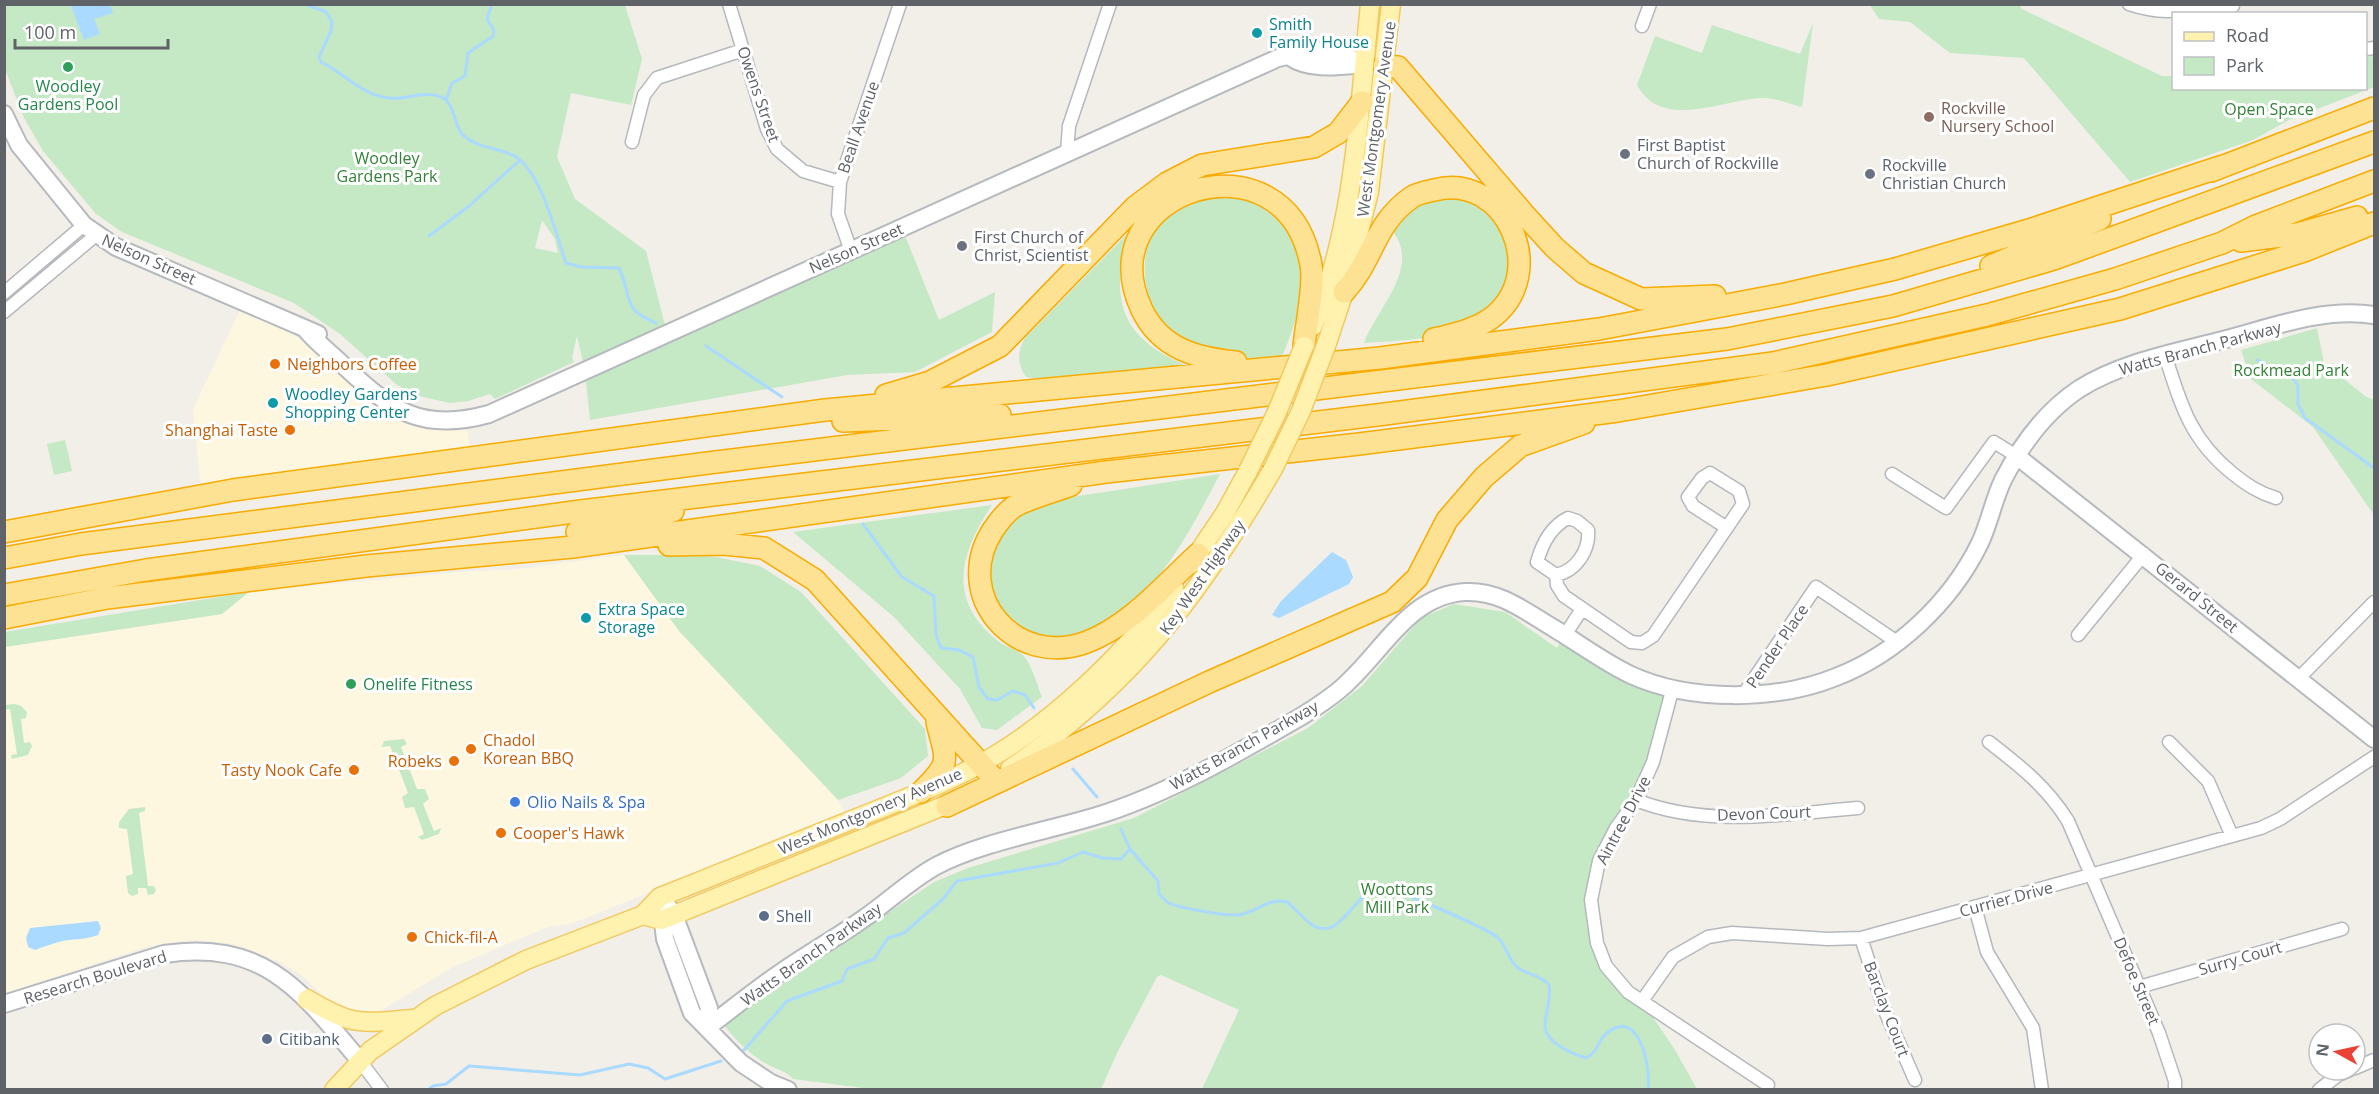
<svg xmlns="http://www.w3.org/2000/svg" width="2379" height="1094" font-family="'Open Sans',sans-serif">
	<rect width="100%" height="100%" fill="#f1efe8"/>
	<path fill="#fef7e0" d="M241,308L275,323L327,356L405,419L431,428L467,429L470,449L200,483L193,409Z
		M624,555L679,631L838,800L846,814L573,923L548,927L500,947L453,967L372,1016L335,1008L303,976L280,962L232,944L208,941L190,940L150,946L5,993V647L222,614L249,592L472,571L508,570Z"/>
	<path fill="#c5e8c5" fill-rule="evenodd" d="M4,5H625L642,59L631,105L571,93L557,157L575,199L646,251L667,333L902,228L939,320L995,292L992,332L915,372L847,375L590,420L585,371L577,336L572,358L574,362L495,399L490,394L468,401L450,403L414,395L396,384L340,334L294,303L122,232L96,214L43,151L24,118L5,69ZM542,220L555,239L558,253L535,248Z
		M1870,5H2019L2022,9L2162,76H2173L2174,88H2366V57L2374,56V87L2289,120L2253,140L2130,182L2024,58L1950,53L1910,22L1879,19Z
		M1813,23L1802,107C1789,104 1774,97 1761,98C1721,100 1662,131 1637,85L1655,36L1702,53L1712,25L1800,54Z
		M1199,196C1212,196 1228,194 1241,197C1253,200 1264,209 1273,216C1321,257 1300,313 1280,362C1251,358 1192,352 1170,333C1140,308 1134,239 1167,214C1176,207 1189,202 1199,196Z
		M1452,196C1485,207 1510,224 1509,262C1508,276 1506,285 1498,297C1487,313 1464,324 1446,332C1425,341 1387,341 1364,343C1377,307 1425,265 1389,227L1411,204Z
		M1128,233C1109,303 1121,339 1190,367L1044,380L1026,377C1017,363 1017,352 1025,338Z
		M2317,328L2324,363L2365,396L2374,400V515L2313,427L2251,379L2241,350Z
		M65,440L72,471L54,475L47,444Z
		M1220,474C1197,518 1172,568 1134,602C1105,627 1074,644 1035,634C1030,633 1022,632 1018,629C980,603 978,542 1016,516C1044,498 1080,496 1112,491C1148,485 1184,480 1220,474Z
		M992,505C960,553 946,600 998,641C1005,647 1015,648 1022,654C1031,662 1037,685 1042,697L997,730L982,728L960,689L894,617L793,532Z
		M624,555H706L760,566L801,592L925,729L928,756L901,778L838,800L679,631Z
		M249,592L222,614L5,647V632Z
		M1454,604L1505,612L1557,648L1565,635L1673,687L1653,762L1594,880L1606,966L1642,1001L1675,1050L1697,1089H1202L1239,1010L1161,975L1157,977L1118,1051L1101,1089L879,1090L793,1079C787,1071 773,1068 765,1063C748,1053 735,1039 723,1024L934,882L968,868L1134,818L1308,728L1362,686L1421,618Z
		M15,704L21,706L27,712L26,718L21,719L24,743L30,742L32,746L28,755L12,759L11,755L17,754L10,709L5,710V705Z
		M404,739L407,744L401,747L417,789H425L429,799L423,804L434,831L441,828L439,834L422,840L418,837L424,834L414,807L405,808L402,797L408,793L390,746L382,747L384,741Z
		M145,807V811L139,813L148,886H154L156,890L154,894L148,895L146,888H138V894L132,896L128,893L126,876L133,874L127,829L119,828V822L129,809Z"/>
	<path fill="#aadaff" d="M74,4L110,5L113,13L94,19L100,34L84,40L71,6Z
		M1332,552L1346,560L1353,577L1349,584L1279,618L1272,615L1281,601Z
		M98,921L101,928L98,935C83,941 73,938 59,942C51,944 43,947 35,950L28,947L26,938L30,928Z"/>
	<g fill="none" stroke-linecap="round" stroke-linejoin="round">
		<path stroke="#aadaff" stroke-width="3" d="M305,4L326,12L332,22L331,31L319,57L321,62C344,73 363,96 389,98C405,100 422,91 439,96C456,102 453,124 462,134C478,150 498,146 516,157C541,172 556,234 566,263L581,267L619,268C633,298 621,309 656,323
			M446,100L452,83L465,76L468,53L493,36L494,30L487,19L492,4
			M429,236L469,206L519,161
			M706,346L782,397
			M2257,360L2292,376L2298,386V404L2305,418L2374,468
			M863,524L902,577L934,596L936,635L941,648L959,650L973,657L979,687L988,699L997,700L1013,691L1025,695L1034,708
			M1073,769L1097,797
			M1121,829L1130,849L1158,881L1159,894C1162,897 1165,901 1169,903C1179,908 1227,916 1238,915C1256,913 1268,897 1287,902C1296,909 1305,921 1314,926C1342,941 1355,889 1381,888C1395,888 1487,928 1498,938C1507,946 1508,960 1518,968C1528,975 1541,975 1549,985C1552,1000 1544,1014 1545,1028C1548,1044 1573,1054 1586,1058C1599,1052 1597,1040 1607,1033C1640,1006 1651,1069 1648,1090
			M744,1050L787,1001L842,981L847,969L874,959L888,938L904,933L943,899L957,881L1058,863L1083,852L1102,858L1121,859L1130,849
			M428,1090L433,1086L446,1084L469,1066L580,1075L629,1064L648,1068L665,1079L721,1061"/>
		<g stroke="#b5b8bc" stroke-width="15">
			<path id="street" d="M729,4L767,129L777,149L803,171L840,182
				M2129,4C2172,18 2192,7 2233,6
				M1642,26L1650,4
				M2366,49L2374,48
				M632,142L644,95L657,78L743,50
				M1067,152L1069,126L1110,4
				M851,251L838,214L840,182L900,4
				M4,293L84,225
				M4,312L96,235
				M2165,355C2181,405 2190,439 2232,473C2247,485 2259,493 2276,498
				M1892,474L1946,508L1994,442L2018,457
				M1556,575C1576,571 1590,550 1588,530L1577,521L1568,518C1550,527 1542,544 1537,562L1556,575L1557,585L1564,596L1631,642L1642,643L1653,636L1743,504L1739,491L1710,473L1702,478L1688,497L1693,506L1727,528
				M1565,635L1582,609
				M2078,635L2144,554
				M2298,679L2374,602
				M1673,687L1653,762L1636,800L1616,828L1599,861L1591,900L1597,943L1606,966L1628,992L1768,1085
				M1743,695L1816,587L1897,642
				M1989,742C2020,766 2047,787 2068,821L2159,1033L2175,1081V1090
				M2169,742L2208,781L2232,836
				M1636,800C1706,828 1785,814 1858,808
				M1975,907L1987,952L2033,1028L2042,1090
				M1861,938L1885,1011L1915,1080
				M2139,987L2342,929
				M1642,1001L1673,957L1708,937L1732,933L1828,939L1861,938L2261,828L2280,819L2374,757
				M360,1061L382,1090
				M2355,1068L2374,1060
				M2319,1090L2338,1075L2350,1070"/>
		</g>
		<g stroke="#b6babf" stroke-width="20">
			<path id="secondary" d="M1290,57C1310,71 1341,66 1365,64
				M4,114L19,145L84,225L116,247L318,334
				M307,331C318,344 332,354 344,366C391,410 421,433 489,414L1278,58C1287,57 1292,53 1300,51C1322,47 1345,55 1364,64
				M2018,457L2374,739
				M660,897L665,939L692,1013L741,1063L771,1083L788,1090
				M666,904L674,915L709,1008L708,1027
				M4,1004L164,954C265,939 302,992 360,1061
				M708,1027C732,1009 755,990 780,973C807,954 836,938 863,919C888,902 909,881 936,866C983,841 1054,830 1106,813C1175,790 1240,752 1302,716C1318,706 1337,694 1350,680C1385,647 1411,595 1465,592C1500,590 1526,612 1555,629C1580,644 1605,663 1631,675C1690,702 1777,701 1836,677C1896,654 1950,603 1979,545C1989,525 1993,501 2003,480C2021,445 2046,411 2079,389C2120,363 2172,353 2219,341C2270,328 2322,307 2374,315"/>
		</g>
		<g stroke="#f2c960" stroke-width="21">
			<path id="primary" d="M1313,326C1355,225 1359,112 1370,4
				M1327,343L1344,292L1369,192L1391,4
				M1190,565L1225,513L1248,471
				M1010,769C1132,684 1199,596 1273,469
				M643,915L661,920L674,915L958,800
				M307,999C354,1027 360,1023 412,1019
				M334,1090L370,1051L435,1006L526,960L643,915L660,897C721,873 782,848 842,824C889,805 936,788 980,764C1050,726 1127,652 1174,587"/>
		</g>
		<g stroke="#f9ab00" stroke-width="24">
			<path id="highway" d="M1384,66L1398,67L1524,214L1555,248L1584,273L1641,299L1715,296
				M2211,171L2374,108
				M2241,241L2297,234L2357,217
				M1991,266L2100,219
				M1344,292C1374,260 1373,224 1412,197C1418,193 1426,192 1434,190C1506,171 1552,275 1490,319C1474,330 1452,335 1434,339
				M1236,362C1196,358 1161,349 1142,310C1085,190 1286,126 1311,265C1315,284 1306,325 1304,346
				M886,395L930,382L1000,346L1135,207L1167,183L1202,165L1314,147L1338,133L1362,102
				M843,421L1000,415
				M1071,485C1053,492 1032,497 1015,506C1006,512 999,521 993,530C951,595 1015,669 1087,642C1131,625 1164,585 1198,554
				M4,532L233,490L825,410L1380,358L1599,329L1785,294L1895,269L2032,229L2223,166
				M577,532L629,524L673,511
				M669,545L724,544L764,548L815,580L995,780
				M4,558L81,544L708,463L1727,339L1893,306L2054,259L2374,142
				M4,595L146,570L581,511L1385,414L1773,363L1987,315L2115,279L2222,243L2256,226L2374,181
				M4,618L107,598L366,566L573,547L1106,472L1359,444L1618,411L1827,375L2120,309L2304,251L2374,223
				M921,792C953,761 946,761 937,722
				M947,806L1209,682L1392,602L1417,578L1447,520L1484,477L1520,446L1584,423"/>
		</g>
		<use href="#street" stroke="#fff" stroke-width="12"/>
		<use href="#secondary" stroke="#fff" stroke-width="16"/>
		<use href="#primary" stroke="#fff2af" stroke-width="18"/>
		<use href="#highway" stroke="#fde293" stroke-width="21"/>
		<g stroke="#f2c960" stroke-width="21" stroke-linecap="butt">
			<path id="primary-bridge" d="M1273,469L1301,411L1327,343
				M1248,471L1277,412L1304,346"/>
		</g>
		<use href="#primary-bridge" stroke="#fff2af" stroke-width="18"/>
	</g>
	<g fill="#0f9aa8" stroke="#fff" stroke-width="2">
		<circle cx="1257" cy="33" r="6"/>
		<circle cx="273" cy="403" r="6"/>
		<circle cx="586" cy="618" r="6"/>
	</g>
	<g fill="#2e9e5b" stroke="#fff" stroke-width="2">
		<circle cx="68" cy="67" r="6"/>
		<circle cx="351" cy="684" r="6"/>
	</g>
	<circle fill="#8d6e63" stroke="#fff" stroke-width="2" cx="1929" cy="117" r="6"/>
	<g fill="#6b7280" stroke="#fff" stroke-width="2">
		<circle cx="1625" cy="154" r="6"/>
		<circle cx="1870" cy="174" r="6"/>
		<circle cx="962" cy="246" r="6"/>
	</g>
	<g fill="#e8710a" stroke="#fff" stroke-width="2">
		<circle cx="275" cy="364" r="6"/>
		<circle cx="290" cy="430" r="6"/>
		<circle cx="471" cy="749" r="6"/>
		<circle cx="454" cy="761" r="6"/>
		<circle cx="354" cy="770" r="6"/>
		<circle cx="501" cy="833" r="6"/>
		<circle cx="412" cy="937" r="6"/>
	</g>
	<circle fill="#3f7fe0" stroke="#fff" stroke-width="2" cx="515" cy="802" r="6"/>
	<g fill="#5c6f8a" stroke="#fff" stroke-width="2">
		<circle cx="764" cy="916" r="6"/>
		<circle cx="267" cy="1039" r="6"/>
	</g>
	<g text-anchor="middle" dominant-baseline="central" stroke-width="6" stroke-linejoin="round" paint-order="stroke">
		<g font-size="16" fill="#0d838f" stroke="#fff" text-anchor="start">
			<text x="1269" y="24">Smith<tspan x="1269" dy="18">Family House</tspan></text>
			<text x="285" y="394">Woodley Gardens<tspan x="285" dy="18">Shopping Center</tspan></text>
			<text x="598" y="609">Extra Space<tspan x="598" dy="18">Storage</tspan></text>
		</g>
		<g font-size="16" fill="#27864d" stroke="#fff">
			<text x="68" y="86">Woodley<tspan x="68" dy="18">Gardens Pool</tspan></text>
			<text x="363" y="684" text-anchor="start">Onelife Fitness</text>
		</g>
		<g font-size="16" fill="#5f6368" stroke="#fff">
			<text transform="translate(759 94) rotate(71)">Owens Street</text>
			<text transform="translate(1376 119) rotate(-82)">West Montgomery Avenue</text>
			<text transform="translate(858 127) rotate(-71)">Beall Avenue</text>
			<text transform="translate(856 248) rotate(-24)">Nelson Street</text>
			<text transform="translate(149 259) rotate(24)">Nelson Street</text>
			<text transform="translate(2200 348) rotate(-15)">Watts Branch Parkway</text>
			<text transform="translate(1202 577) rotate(-55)">Key West Highway</text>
			<text transform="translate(2197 597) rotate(39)">Gerard Street</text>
			<text transform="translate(1777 646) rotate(-56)">Pender Place</text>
			<text transform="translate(1244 745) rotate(-29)">Watts Branch Parkway</text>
			<text transform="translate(870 811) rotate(-23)">West Montgomery Avenue</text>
			<text transform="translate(1764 813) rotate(-2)">Devon Court</text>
			<text transform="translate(1623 820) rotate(-62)">Aintree Drive</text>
			<text transform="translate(2006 899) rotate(-15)">Currier Drive</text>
			<text transform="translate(811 954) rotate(-35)">Watts Branch Parkway</text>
			<text transform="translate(2240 958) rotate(-16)">Surry Court</text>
			<text transform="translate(95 977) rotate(-17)">Research Boulevard</text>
			<text transform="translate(2137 981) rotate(67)">Defoe Street</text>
			<text transform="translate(1887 1009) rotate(69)">Barclay Court</text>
		</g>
		<g font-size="16" fill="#785e54" stroke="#fff" text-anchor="start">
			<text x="1941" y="108">Rockville<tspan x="1941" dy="18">Nursery School</tspan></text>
		</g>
		<g font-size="16" fill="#348238" stroke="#fff">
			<text x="2269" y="109">Open Space</text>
			<text x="387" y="158">Woodley<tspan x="387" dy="18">Gardens Park</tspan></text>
			<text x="2291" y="370">Rockmead Park</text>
			<text x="1397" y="889">Woottons<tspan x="1397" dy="18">Mill Park</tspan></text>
		</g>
		<g font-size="16" fill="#5b616d" stroke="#fff" text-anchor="start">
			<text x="1637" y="145">First Baptist<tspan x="1637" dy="18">Church of Rockville</tspan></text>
			<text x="1882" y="165">Rockville<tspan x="1882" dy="18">Christian Church</tspan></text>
			<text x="974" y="237">First Church of<tspan x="974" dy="18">Christ, Scientist</tspan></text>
		</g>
		<g font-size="16" fill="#c56008" stroke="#fff" text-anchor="start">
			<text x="287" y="364">Neighbors Coffee</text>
			<text x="278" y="430" text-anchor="end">Shanghai Taste</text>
			<text x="483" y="740">Chadol<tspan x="483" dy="18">Korean BBQ</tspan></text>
			<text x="442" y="761" text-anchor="end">Robeks</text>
			<text x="342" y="770" text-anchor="end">Tasty Nook Cafe</text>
			<text x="513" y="833">Cooper's Hawk</text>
			<text x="424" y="937">Chick-fil-A</text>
		</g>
		<g font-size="16" fill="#366cbe" stroke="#fff" text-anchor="start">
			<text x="527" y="802">Olio Nails &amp; Spa</text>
		</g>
		<g font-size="16" fill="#4e5e75" stroke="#fff" text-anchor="start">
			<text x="776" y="916">Shell</text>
			<text x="279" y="1039">Citibank</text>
		</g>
	</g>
	<rect width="2379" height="1094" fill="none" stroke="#5f6368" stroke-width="12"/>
	<rect x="2172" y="12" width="195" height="78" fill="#ffffff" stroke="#bfc1c3" stroke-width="1.5"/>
	<rect x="2184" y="32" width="30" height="9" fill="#fff2af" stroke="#bfc1c3" stroke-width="1.5"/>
	<text x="2226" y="42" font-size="18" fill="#5f6368">Road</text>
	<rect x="2184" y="57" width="30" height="18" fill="#c5e8c5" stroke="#bfc1c3" stroke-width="1.5"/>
	<text x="2226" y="72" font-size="18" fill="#5f6368">Park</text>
	<g transform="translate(2337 1052) rotate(278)"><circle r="28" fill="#ffffff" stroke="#bfc1c3" stroke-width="1.5"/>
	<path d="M0-4.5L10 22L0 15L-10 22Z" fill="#ea4335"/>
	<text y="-9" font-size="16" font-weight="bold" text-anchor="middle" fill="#5f6368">N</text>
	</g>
	<path d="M15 39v9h153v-9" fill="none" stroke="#5f6368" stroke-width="3"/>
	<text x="24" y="39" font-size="18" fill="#5f6368" stroke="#ffffff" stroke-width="4.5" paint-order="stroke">100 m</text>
</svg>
